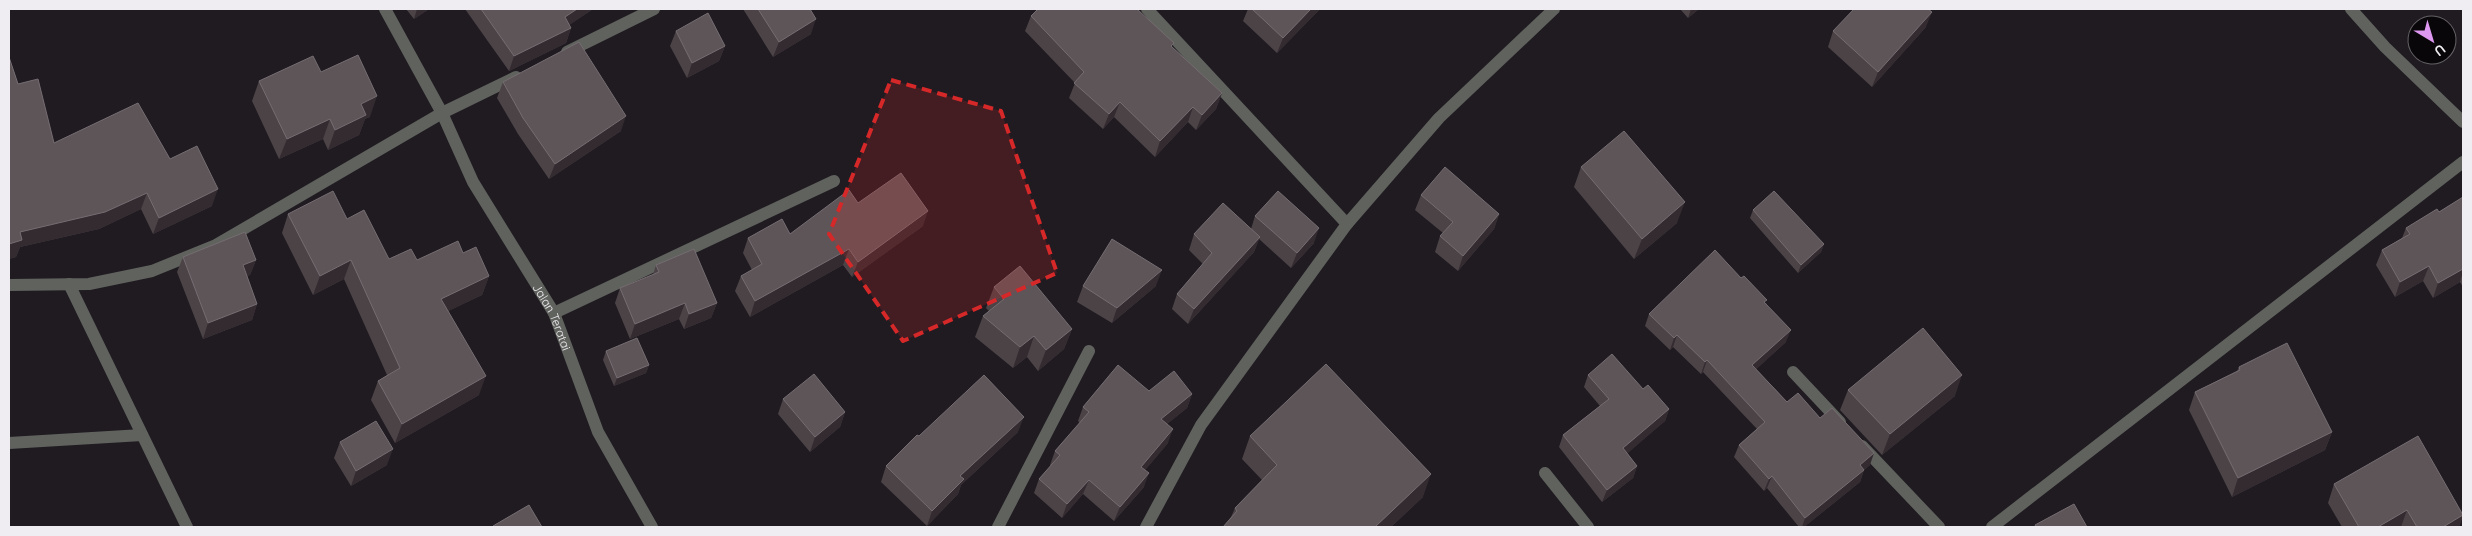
<svg xmlns="http://www.w3.org/2000/svg" width="2472" height="536" font-family="Quicksand,sans-serif">
	<rect width="100%" height="100%" fill="#1f1b21"/>
	<g fill="none" stroke-linecap="round" stroke-linejoin="round">
		<g stroke="#60625e" stroke-width="12">
			<path id="s1" d="M385,9L442,113L473,182L554,313L598,432L652,527"/>
			<path d="M1147,9L1347,224"/>
			<path d="M2351,9L2385,47L2463,122"/>
			<path d="M567,52L654,9"/>
			<path d="M69,284L187,527"/>
			<path d="M9,285L89,284L152,271L216,245L442,113L516,77"/>
			<path d="M554,313L834,181"/>
			<path d="M1793,372L1840,422"/>
			<path d="M9,443L142,435"/>
			<path d="M1862,446L1939,527"/>
			<path d="M1545,473L1588,527"/>
			<path d="M998,527L1089,351"/>
			<path d="M1146,527L1201,425L1347,224L1439,118L1554,9"/>
			<path d="M1992,527L2463,162"/>
		</g>
	</g>
	<path fill="#4c4347" d="M406,9H429L414,19Z
		M465,9H593L569,25L571,28L566,43L509,71Z
		M743,9H810L811,34L773,57Z
		M1248,9H1320L1277,53L1243,21Z
		M1680,9H1699L1688,18Z
		M1140,12L1172,47L1222,93L1216,109L1196,130L1188,122L1155,157L1114,117L1103,129L1069,98L1075,83L1025,31L1031,16Z
		M1926,27L1872,87L1828,47L1833,31Z
		M676,31L725,46L719,61L687,78L670,46Z
		M9,57L18,84L54,143L170,159L212,206L153,234L141,209L99,229L20,247L16,257L9,259Z
		M321,72L370,117L365,119L359,135L328,150L323,139L279,159L252,101L259,81Z
		M503,82L621,131L549,179L518,134L497,98Z
		M1581,167L1677,223L1634,259L1574,187Z
		M1421,195L1499,214L1494,229L1458,271L1435,252L1440,236L1443,233L1415,210Z
		M2463,197V287L2460,282L2433,298L2423,281L2395,297L2376,265L2382,250L2402,238L2406,228L2439,212Z
		M858,203L923,226L852,277L843,265L750,317L735,291L741,276L752,270L743,253L748,238L790,234Z
		M1753,210L1824,244L1821,252L1798,273L1750,218Z
		M288,214L347,219L389,259L417,260L463,253L489,276L482,295L448,311L479,395L395,443L371,400L378,381L387,375L344,279L313,295L282,233Z
		M1255,216L1314,243L1291,268L1259,239L1254,252L1188,324L1172,309L1177,294L1203,264L1189,250L1194,234L1251,229Z
		M183,257L256,260L250,275L247,276L257,304L252,320L203,339L177,272Z
		M656,265L717,303L711,318L684,329L679,319L630,339L615,303L620,288L653,275Z
		M1083,286H1156L1112,323L1077,302Z
		M994,287L1072,329L1064,349L1038,371L1027,357L1013,368L975,337L983,316L989,311L986,308Z
		M1766,303L1786,342L1756,369L1787,402L1820,418L1870,465L1864,470L1860,482L1804,527H1799L1767,488L1764,491L1734,457L1739,445L1757,429L1703,372L1701,374L1673,347L1670,350L1645,326L1649,314Z
		M606,351L649,365L646,373L614,386L603,360Z
		M2239,367L2332,432L2325,450L2232,497L2189,410L2195,392L2237,371Z
		M1588,375L1643,389L1669,409L1665,421L1627,453L1637,466L1633,478L1602,502L1559,447L1563,435L1600,406L1584,387Z
		M1848,390L1955,396L1882,455L1840,410Z
		M1149,391L1192,394L1187,408L1167,424L1168,443L1145,470L1144,487L1114,521L1083,494L1062,518L1034,493L1039,479L1051,466L1050,465L1055,451L1080,423L1078,421L1083,407Z
		M783,399L845,412L840,427L810,452L778,414Z
		M1018,432L961,485L958,494L927,526L881,482L886,466L919,436Z
		M1250,436L1423,497L1391,527H1223L1231,517L1235,508L1262,480L1242,459Z
		M340,442L387,465L351,486L334,458Z
		M2334,484L2463,515L2459,527H2342L2328,503Z"/>
	<path fill="#332b30" d="M417,9H429L414,19Z
		M577,9H593L559,32L565,17Z
		M1311,9H1320L1277,53L1283,38Z
		M1691,9H1699L1688,18Z
		M1932,12L1926,27L1872,87L1878,72Z
		M816,19L811,34L773,57L779,42Z
		M571,28L566,43L509,71L514,56Z
		M725,46L719,61L687,78L692,63Z
		M1222,93L1216,109L1196,130L1202,115Z
		M377,96L370,117L365,119L359,135L328,150L335,130L361,104Z
		M1120,102L1114,117L1103,129L1109,114Z
		M1193,107L1188,122L1155,157L1160,141Z
		M626,116L621,131L549,179L555,164Z
		M330,119L323,139L279,159L287,139Z
		M218,189L212,206L153,234L159,218Z
		M147,193L141,209L99,229L20,247L16,257L9,259V244L20,232Z
		M1685,202L1677,223L1634,259L1642,239Z
		M928,211L923,226L852,277L858,262Z
		M1499,214L1494,229L1458,271L1463,256Z
		M1319,228L1314,243L1291,268L1297,253Z
		M1260,237L1254,252L1188,324L1194,309Z
		M1824,244L1821,252L1798,273L1801,265Z
		M849,249L843,265L750,317L755,301Z
		M256,260L250,275L237,280L243,265Z
		M351,260L344,279L313,295L320,276Z
		M2429,266L2423,281L2395,297L2400,282Z
		M2463,269V272L2460,282L2433,298L2438,283Z
		M1162,270L1156,286L1112,323L1117,308Z
		M489,276L482,295L434,318L441,299Z
		M685,303L679,319L630,339L635,324Z
		M717,303L711,318L684,329L689,314Z
		M257,304L252,320L203,339L208,323Z
		M1072,329L1064,349L1038,371L1046,350Z
		M1791,330L1786,342L1748,377L1752,365Z
		M1677,335L1673,347L1670,350L1674,338Z
		M1034,336L1027,357L1013,368L1020,347Z
		M1707,360L1703,372L1701,374L1705,362Z
		M649,365L646,373L614,386L617,378Z
		M1962,375L1955,396L1882,455L1890,434Z
		M486,376L479,395L395,443L402,424Z
		M1192,394L1187,408L1156,433L1161,419Z
		M1669,409L1665,421L1619,461L1623,448Z
		M845,412L840,427L810,452L815,437Z
		M1024,417L1018,432L961,485L958,494L927,526L932,511L960,476Z
		M1173,429L1168,443L1136,481L1141,467Z
		M2332,432L2325,450L2232,497L2238,478Z
		M393,449L387,465L351,486L356,471Z
		M1874,453L1870,465L1855,477L1860,465Z
		M1637,466L1633,478L1602,502L1607,490Z
		M1864,470L1860,482L1804,527H1802L1805,518Z
		M1149,473L1144,487L1114,521L1120,507Z
		M1431,474L1423,497L1391,527H1375Z
		M1772,476L1767,488L1764,491L1769,479Z
		M1089,480L1083,494L1062,518L1067,504Z
		M2407,510L2401,527H2378Z
		M2463,515L2459,527H2443Z"/>
	<path fill="#5e5559" stroke="#756d71" d="M481,9H577L565,17L571,28L514,56Z
		M758,9H810L816,19L779,42Z
		M1038,9H1137L1174,43L1171,46L1222,93L1202,115L1193,107L1160,141L1120,102L1109,114L1074,83L1084,72L1031,16Z
		M1252,9H1311L1283,38Z
		M1854,9H1928L1932,12L1878,72L1833,31Z
		M708,13L725,46L692,63L676,31Z
		M579,42L626,116L555,164L523,118L503,82Z
		M358,55L377,96L361,104L366,115L335,130L330,119L287,139L259,81L313,56L321,72Z
		M9,57L18,84L38,79L54,143L138,103L170,159L197,146L218,189L159,218L147,193L105,212L20,232L22,240L9,244Z
		M1624,131L1685,202L1642,239L1581,167Z
		M1445,167L1499,214L1463,256L1440,236L1453,222L1421,195Z
		M901,173L928,211L858,262L849,249L755,301L741,276L762,264L748,238L782,219L790,234L849,190L858,203Z
		M333,191L347,219L364,210L389,259L411,249L417,260L458,241L463,253L476,247L489,276L441,299L486,376L402,424L378,381L400,368L351,260L320,276L288,214Z
		M1278,191L1319,228L1297,253L1255,216Z
		M1774,191L1824,244L1801,265L1753,210Z
		M2463,197V269L2438,283L2429,266L2400,282L2382,250L2410,234L2406,228L2437,209L2439,212Z
		M1223,203L1260,237L1194,309L1177,294L1212,253L1194,234Z
		M245,232L256,260L243,265L257,304L208,323L183,257Z
		M1112,239L1162,270L1117,308L1083,286Z
		M694,249L717,303L689,314L685,303L635,324L620,288L659,272L656,265Z
		M1715,250L1741,278L1744,276L1767,300L1764,302L1791,330L1752,365L1787,402L1798,393L1820,418L1832,408L1874,453L1860,465L1864,470L1805,518L1772,476L1769,479L1739,445L1765,422L1707,360L1705,362L1677,335L1674,338L1649,314Z
		M1020,266L1072,329L1046,350L1034,336L1020,347L983,316L1004,299L994,287Z
		M1923,328L1962,375L1890,434L1848,390Z
		M637,338L649,365L617,378L606,351Z
		M2287,343L2332,432L2238,478L2195,392L2240,370L2239,367Z
		M1612,354L1643,389L1648,385L1669,409L1623,448L1637,466L1607,490L1563,435L1609,399L1588,375Z
		M1326,364L1431,474L1375,527H1223L1237,511L1235,508L1277,465L1250,436Z
		M1118,365L1149,391L1174,371L1192,394L1161,419L1173,429L1141,467L1149,473L1120,507L1089,480L1067,504L1039,479L1060,455L1055,451L1089,412L1083,407Z
		M814,374L845,412L815,437L783,399Z
		M984,375L1024,417L960,476L964,479L932,511L886,466L917,435L919,436Z
		M376,421L393,449L356,471L340,442Z
		M2418,436L2463,515L2443,527H2417L2407,510L2378,527H2359L2334,484Z
		M2074,504L2087,527H2036L2035,525Z
		M529,505L542,527H494L493,526Z"/>
	<path fill="#d62828" fill-opacity="0.2" stroke="#d62828" stroke-width="4" stroke-dasharray="10 6" stroke-linejoin="round" d="M891,80L1001,111L1057,273L903,341L829,234Z"/>
	<g text-anchor="middle" dominant-baseline="central" stroke-width="5" stroke-linejoin="round" paint-order="stroke">
		<g font-size="12" fill="#f0edf2" stroke="#080609">
			<text stroke="none"><textPath href="#s1" startOffset="351">Jalan Teratai</textPath></text>
		</g>
	</g>
	<rect width="2472" height="536" fill="none" stroke="#f0edf2" stroke-width="20"/>
	<g transform="translate(2432 40) rotate(142)"><circle r="24" fill="#080609" stroke="#656266"/>
	<path d="M0-4L9 19L0 12L-9 19Z" fill="#df98f2"/>
	<text y="-8" font-size="14" font-weight="bold" text-anchor="middle" fill="#f0edf2">U</text>
	</g>
</svg>
